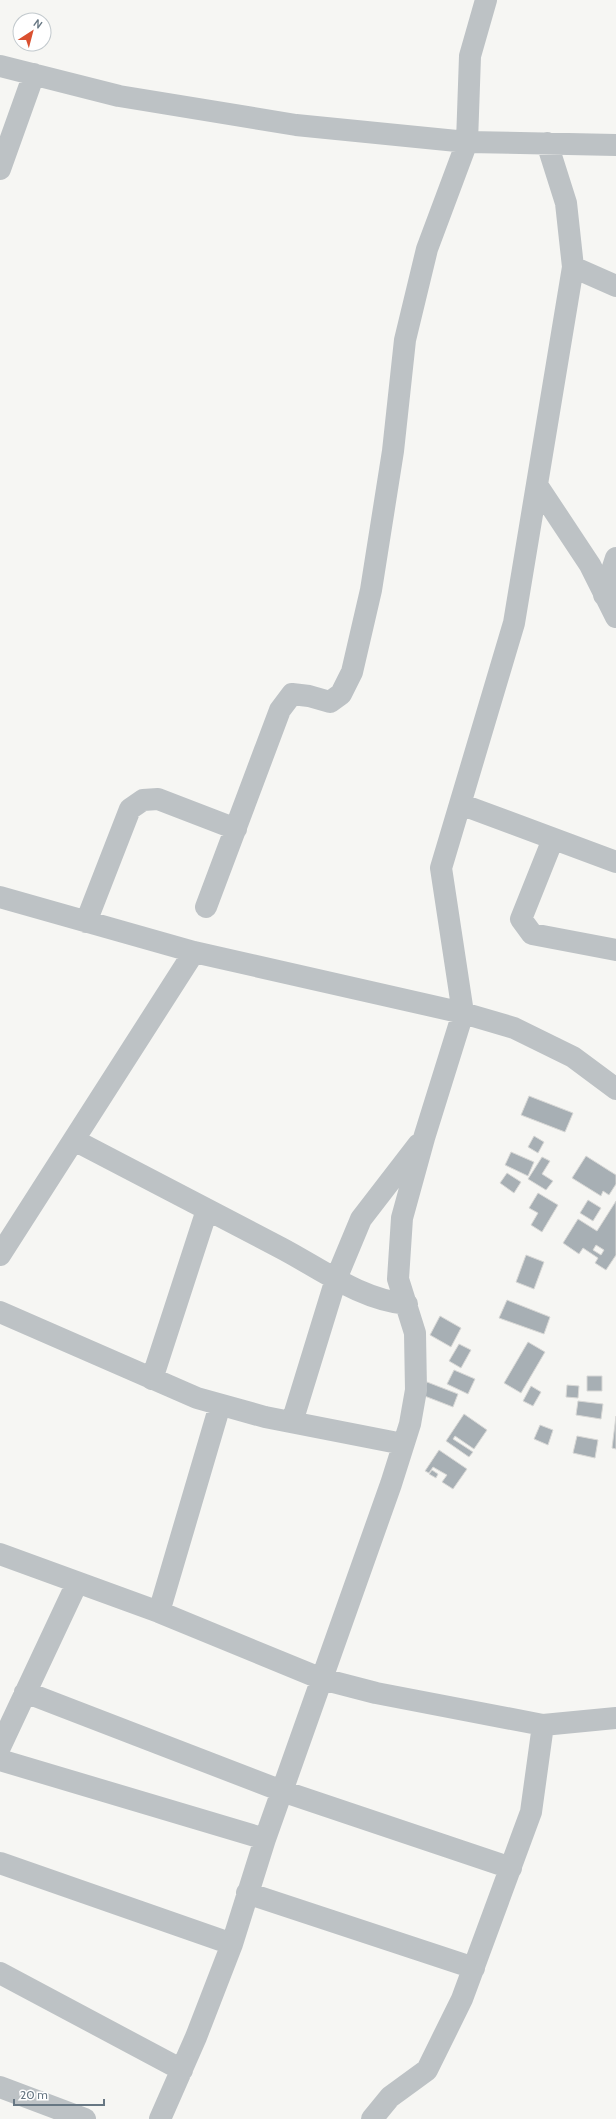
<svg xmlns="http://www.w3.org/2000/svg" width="616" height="2119" font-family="Cabin,sans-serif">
	<rect width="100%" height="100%" fill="#f6f6f3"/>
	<path fill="#a7afb4" stroke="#d8d8d6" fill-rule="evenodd" d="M529,1096L573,1113L565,1132L521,1115Z
		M534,1136L544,1142L538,1153L528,1147Z
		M511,1152L534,1162L528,1176L505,1165Z
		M586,1156L616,1175V1184L609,1195L603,1191L601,1196L572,1178Z
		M542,1157L550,1161L542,1174L553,1181L546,1190L528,1179Z
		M507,1173L521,1182L514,1193L500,1183Z
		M538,1193L558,1205L542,1232L531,1225L538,1213L529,1208Z
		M588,1200L601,1208L593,1221L580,1213Z
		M616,1201V1255L606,1270L595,1263L598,1258L583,1248L579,1254L563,1243L578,1219L597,1231ZM596,1245L604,1250L601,1255L593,1250Z
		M526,1255L544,1262L534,1289L516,1282Z
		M507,1300L550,1317L544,1334L499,1318Z
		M440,1316L461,1328L451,1347L430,1335Z
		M528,1342L545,1352L521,1393L504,1383Z
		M459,1344L471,1350L461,1368L449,1361Z
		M454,1370L475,1379L468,1394L447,1384Z
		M587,1376H602V1391H587Z
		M427,1382L458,1394L453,1407L422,1395Z
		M567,1385L579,1386L578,1398L566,1397Z
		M531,1386L541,1392L533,1406L523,1401Z
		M578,1401L603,1404L601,1419L576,1415Z
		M464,1414L487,1430L474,1449L455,1436L453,1439L473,1452L469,1457L446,1441Z
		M616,1416V1449L612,1448Z
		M540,1425L553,1430L548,1445L534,1439Z
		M577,1436L598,1440L595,1458L573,1453Z
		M439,1450L467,1469L453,1489L442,1482L447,1475L433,1467L429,1473L425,1471Z
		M432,1470L438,1474L436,1478L429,1474Z"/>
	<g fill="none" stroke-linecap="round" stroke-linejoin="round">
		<path stroke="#bdc2c5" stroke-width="22" d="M0,66L119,96L296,125L467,142L616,145
			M0,169L34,74
			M573,267L616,286
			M537,485L590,565L616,617
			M604,595L616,558
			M460,804L616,862
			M553,839L521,919L532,934L616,950
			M0,897L194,952L463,1013L514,1028L573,1057L616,1089
			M206,907L280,710L292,694L309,696L330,702L341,694L352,672L371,590L393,451L405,340L427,249L467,142L470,56L486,0
			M86,922L130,809L143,800L158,799L236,829
			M74,1140C143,1176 212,1212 281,1248C321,1269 361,1300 407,1304
			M0,1255L194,952
			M0,1312L197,1398L265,1417L403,1444
			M152,1379L207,1210
			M292,1422L336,1279L361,1219L418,1145
			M0,1554L159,1612L322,1679L376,1693L543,1725L616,1718
			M159,1612L220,1405
			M25,1692L282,1791L511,1868
			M0,1747L77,1583
			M0,1760L265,1839
			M0,1863L232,1944
			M247,1893L474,1968
			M0,1973L182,2070
			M0,2087L85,2119
			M160,2119L196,2037L232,1944L265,1839L391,1484L410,1424L416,1390L415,1333L398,1279L402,1218L424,1138L463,1013L441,868L514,623L573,267L566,203L547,143
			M372,2119L390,2097L427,2070L462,1999L531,1812L543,1725"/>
	</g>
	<g transform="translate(32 32) rotate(36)"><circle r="19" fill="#ffffff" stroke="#c2c9cd"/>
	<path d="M0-3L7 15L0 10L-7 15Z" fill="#da5030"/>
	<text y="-6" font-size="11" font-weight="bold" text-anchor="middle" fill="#677783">N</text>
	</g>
	<path d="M14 2099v6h90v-6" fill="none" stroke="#677783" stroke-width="2"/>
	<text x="20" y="2099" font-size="12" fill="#677783" stroke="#ffffff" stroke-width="3" paint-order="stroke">20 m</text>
</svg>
